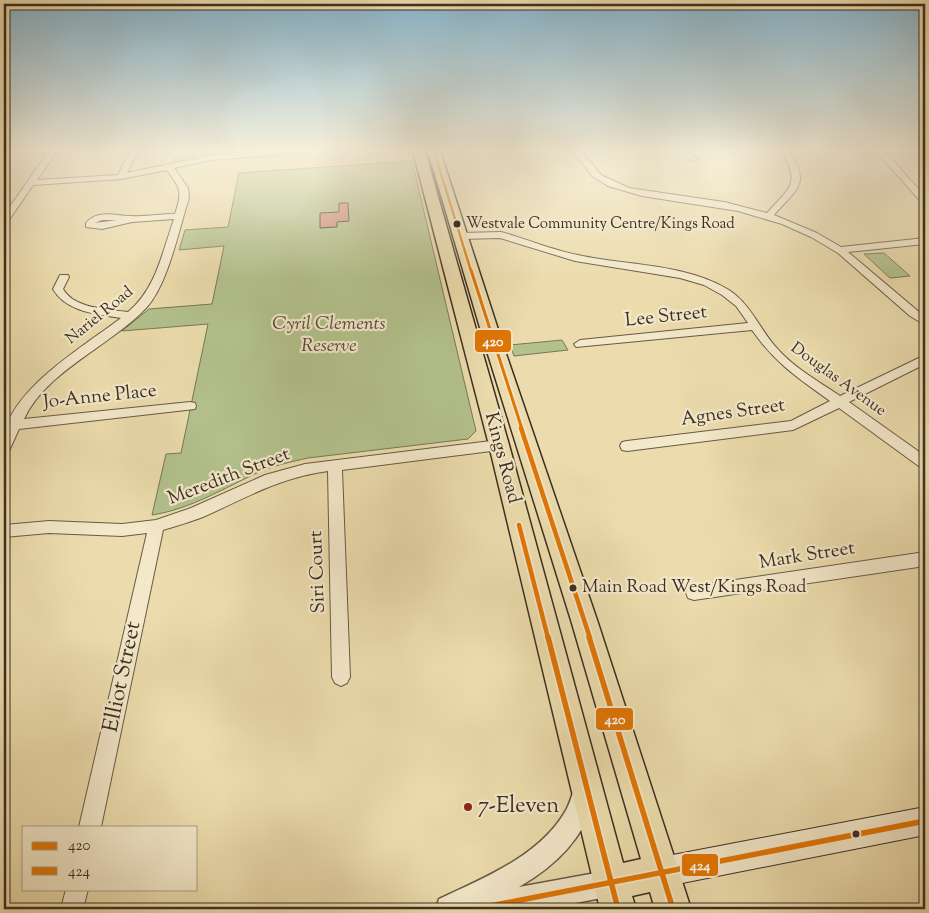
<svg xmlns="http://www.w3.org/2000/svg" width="929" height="913" font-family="'Sorts Mill Goudy',serif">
	<rect width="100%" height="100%" fill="#ecdcad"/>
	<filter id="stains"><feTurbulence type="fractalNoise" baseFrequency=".004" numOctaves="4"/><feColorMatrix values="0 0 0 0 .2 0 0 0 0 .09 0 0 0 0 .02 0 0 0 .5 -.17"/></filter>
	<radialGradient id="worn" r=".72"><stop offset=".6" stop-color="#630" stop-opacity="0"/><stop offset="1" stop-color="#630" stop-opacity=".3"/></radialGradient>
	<path fill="#b3c28d" stroke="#777858" d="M178,151H243L173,163Z
		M412,161L476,431L468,439L308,458C291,462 275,465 259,472C224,488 191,509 152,515L166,454L181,453L208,324L122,331L149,309L212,304L224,246L179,250L185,230L228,227L239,173Z
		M884,253L910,276L890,278L864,254Z
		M562,340L568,350L514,356L510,345Z"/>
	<path fill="#d38f7e" stroke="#3b2f23" d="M339,203H348L349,221L337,222V227L320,228V213L339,212Z"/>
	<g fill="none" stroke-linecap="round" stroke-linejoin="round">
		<g stroke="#675a46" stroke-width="2">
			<path id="minor" d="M49,151H57L37,180L118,175L130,151H138L127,173C184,161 249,145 308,151L304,153L211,160L174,168L188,188L189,198C179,229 168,284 147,307C111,346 47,370 24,419L190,402L195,403L196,406L195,409L19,429L9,451L4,452C4,447 3,438 4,433C17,385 83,347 121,318C97,314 66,312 53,289L60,275H68L69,277L63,289C74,309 108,309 128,312C156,289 162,253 174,219L132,222L102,229L86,227V223C97,209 116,216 131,216C146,217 161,214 175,214C183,191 180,188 167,170L121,179L33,185L7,223L4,224V215ZM102,220H117L95,223Z
				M573,151H581L601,175L629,188L724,202L767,213C789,188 802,184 781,151H789C811,184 797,189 774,215L817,233L841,247L925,238V244L848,252L925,317V325L910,316L838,253L811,237L782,224L738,211L642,196L608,186L592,176Z
				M681,151H689L698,159L691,161Z
				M876,151H884L925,196V204L922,203Z
				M501,232C527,239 552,250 578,255C627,266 685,263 729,290C750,304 759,327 774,345C791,366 818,381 840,396L925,355V364L849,402L925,456V468L920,467L839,408L793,430L627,451L622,450L620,446L622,442L627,441L791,421L830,401C798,378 775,363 752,330L576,347L574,344L580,340L748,323L736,306L722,295L704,285L680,278L575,261L500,238L461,239L456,236L461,233Z
				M499,440L504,441L506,445L504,449L499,450L342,470L350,677L347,683L341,686L335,683L332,677L328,471C278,478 248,497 203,517C190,522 176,526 163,530L101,827H79L147,533L122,536L49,533L4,537V525L49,521L122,524L156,520L191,508L265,475L305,464Z
				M925,552V566L694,600L688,598L686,593L688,588L694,586Z
				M66,889H88L83,909H61Z"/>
		</g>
		<g stroke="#675a46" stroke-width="3">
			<path id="tertiary" d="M584,783L593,786L596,795C584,838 557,865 519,887L612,870L621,874L625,883L621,892L612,896L544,909H436L439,899C484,878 539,856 565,812C570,804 572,795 575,786Z"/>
		</g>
		<g stroke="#3b2f23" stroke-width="2">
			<path id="secondary" d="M925,807V835L662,887L651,883L647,872L651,861L662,857Z"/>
		</g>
		<g stroke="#3b2f23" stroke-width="3">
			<path id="primary" d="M413,151H425L509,445L623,863L641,859L571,620L486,348L428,151H440L504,348L597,620L691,909H655L650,892L632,896L636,909H600L489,445Z"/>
		</g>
		<use href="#minor" fill="#f3e8ca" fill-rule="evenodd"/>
		<use href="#tertiary" fill="#f3e8ca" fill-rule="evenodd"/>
		<use href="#secondary" fill="#f3e8ca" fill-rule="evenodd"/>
		<use href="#primary" fill="#ecdcad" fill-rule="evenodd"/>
		<g stroke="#f3e8ca" stroke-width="5">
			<path id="bus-1-far3" d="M434,151L471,271"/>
		</g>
		<g stroke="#f3e8ca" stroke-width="6">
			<path id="bus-1-far2" d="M471,270L522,429"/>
		</g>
		<g stroke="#f3e8ca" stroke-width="8">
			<path id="bus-1-far1" d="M521,428L590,638
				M519,525L548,638"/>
		</g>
		<g stroke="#f3e8ca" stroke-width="9">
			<path id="bus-1" d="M548,637L618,909
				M589,637L673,909"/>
		</g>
		<g stroke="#f3e8ca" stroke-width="9">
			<path id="bus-2" d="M475,909L925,821"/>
		</g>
		<use href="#bus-1-far3" stroke="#e27605" stroke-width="2.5"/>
		<use href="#bus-1-far2" stroke="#e27605" stroke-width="3"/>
		<use href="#bus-1-far1" stroke="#e27605" stroke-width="4.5"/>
		<use href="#bus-1" stroke="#e27605" stroke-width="5.5"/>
		<use href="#bus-2" stroke="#e27605" stroke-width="5.5"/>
	</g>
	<linearGradient id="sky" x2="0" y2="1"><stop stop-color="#88b7d0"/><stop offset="0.54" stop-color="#f6efda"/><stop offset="1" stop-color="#f6efda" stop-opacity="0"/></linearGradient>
	<rect width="929" height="278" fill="url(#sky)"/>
	<g fill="#3b2f23" stroke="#f3e8ca" stroke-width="2">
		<circle cx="457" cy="224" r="4.5"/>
		<circle cx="573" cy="588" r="4.5"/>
		<circle cx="856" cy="834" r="4.5"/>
	</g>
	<circle fill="#8f2418" stroke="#f3e8ca" stroke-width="2" cx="468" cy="807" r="5"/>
	<g text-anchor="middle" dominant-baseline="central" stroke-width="4.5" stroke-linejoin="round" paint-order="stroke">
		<g font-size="15" fill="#3b2f23" stroke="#f3e8ca" text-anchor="start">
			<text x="466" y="224">Westvale Community Centre/Kings Road</text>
		</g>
		<g font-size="16" fill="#3b2f23" stroke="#f3e8ca">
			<text transform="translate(100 316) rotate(-39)">Nariel Road</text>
			<text transform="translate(838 380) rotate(36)">Douglas Avenue</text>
		</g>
		<g font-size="18" fill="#3b2f23" stroke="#f3e8ca" text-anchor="start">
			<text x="582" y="588">Main Road West/Kings Road</text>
		</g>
		<g font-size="19" fill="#3b2f23" stroke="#f3e8ca">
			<text transform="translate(666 317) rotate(-6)">Lee Street</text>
			<text transform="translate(100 397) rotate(-6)">Jo-Anne Place</text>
			<text transform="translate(733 413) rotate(-8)">Agnes Street</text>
			<text transform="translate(502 458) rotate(75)">Kings Road</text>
			<text transform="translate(229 477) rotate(-21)">Meredith Street</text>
			<text transform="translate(807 556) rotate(-9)">Mark Street</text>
			<text transform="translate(318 572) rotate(-92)">Siri Court</text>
		</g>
		<g font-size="19" font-style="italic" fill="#534c38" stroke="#f3e8ca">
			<text x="329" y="324">Cyril Clements<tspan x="329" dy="22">Reserve</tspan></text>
		</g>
		<g font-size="22" fill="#3b2f23" stroke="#f3e8ca">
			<text transform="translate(123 677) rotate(-78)">Elliot Street</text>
		</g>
		<g font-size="22" fill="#3b2f23" stroke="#f3e8ca" text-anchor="start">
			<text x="478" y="807">7-Eleven</text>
		</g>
	</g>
	<g stroke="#f3e8ca" stroke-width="2">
		<rect x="474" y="329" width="38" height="24" rx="5" fill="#e27605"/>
		<rect x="595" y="707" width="39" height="24" rx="5" fill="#e27605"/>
		<rect x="681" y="853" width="38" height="24" rx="5" fill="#e27605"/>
	</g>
	<g font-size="14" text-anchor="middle" font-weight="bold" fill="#fff">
		<text x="493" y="346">420</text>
		<text x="615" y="724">420</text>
		<text x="700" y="870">424</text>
	</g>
	<rect width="929" height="913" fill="none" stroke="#ecdcad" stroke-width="20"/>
	<rect x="5" y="5" width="919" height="903" fill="none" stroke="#3b2f23" stroke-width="2.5"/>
	<rect x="10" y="10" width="909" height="893" fill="none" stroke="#3b2f23"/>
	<rect x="22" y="826" width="175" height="65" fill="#f3e8ca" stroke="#a99e87"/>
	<rect x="32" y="842" width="25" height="8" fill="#e27605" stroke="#a99e87"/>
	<text x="68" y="850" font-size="15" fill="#3b2f23">420</text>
	<rect x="32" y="867" width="25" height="8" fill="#e27605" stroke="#a99e87"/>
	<text x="68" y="876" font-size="15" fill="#3b2f23">424</text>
	<rect width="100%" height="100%" filter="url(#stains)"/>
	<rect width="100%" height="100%" fill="url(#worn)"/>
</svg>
